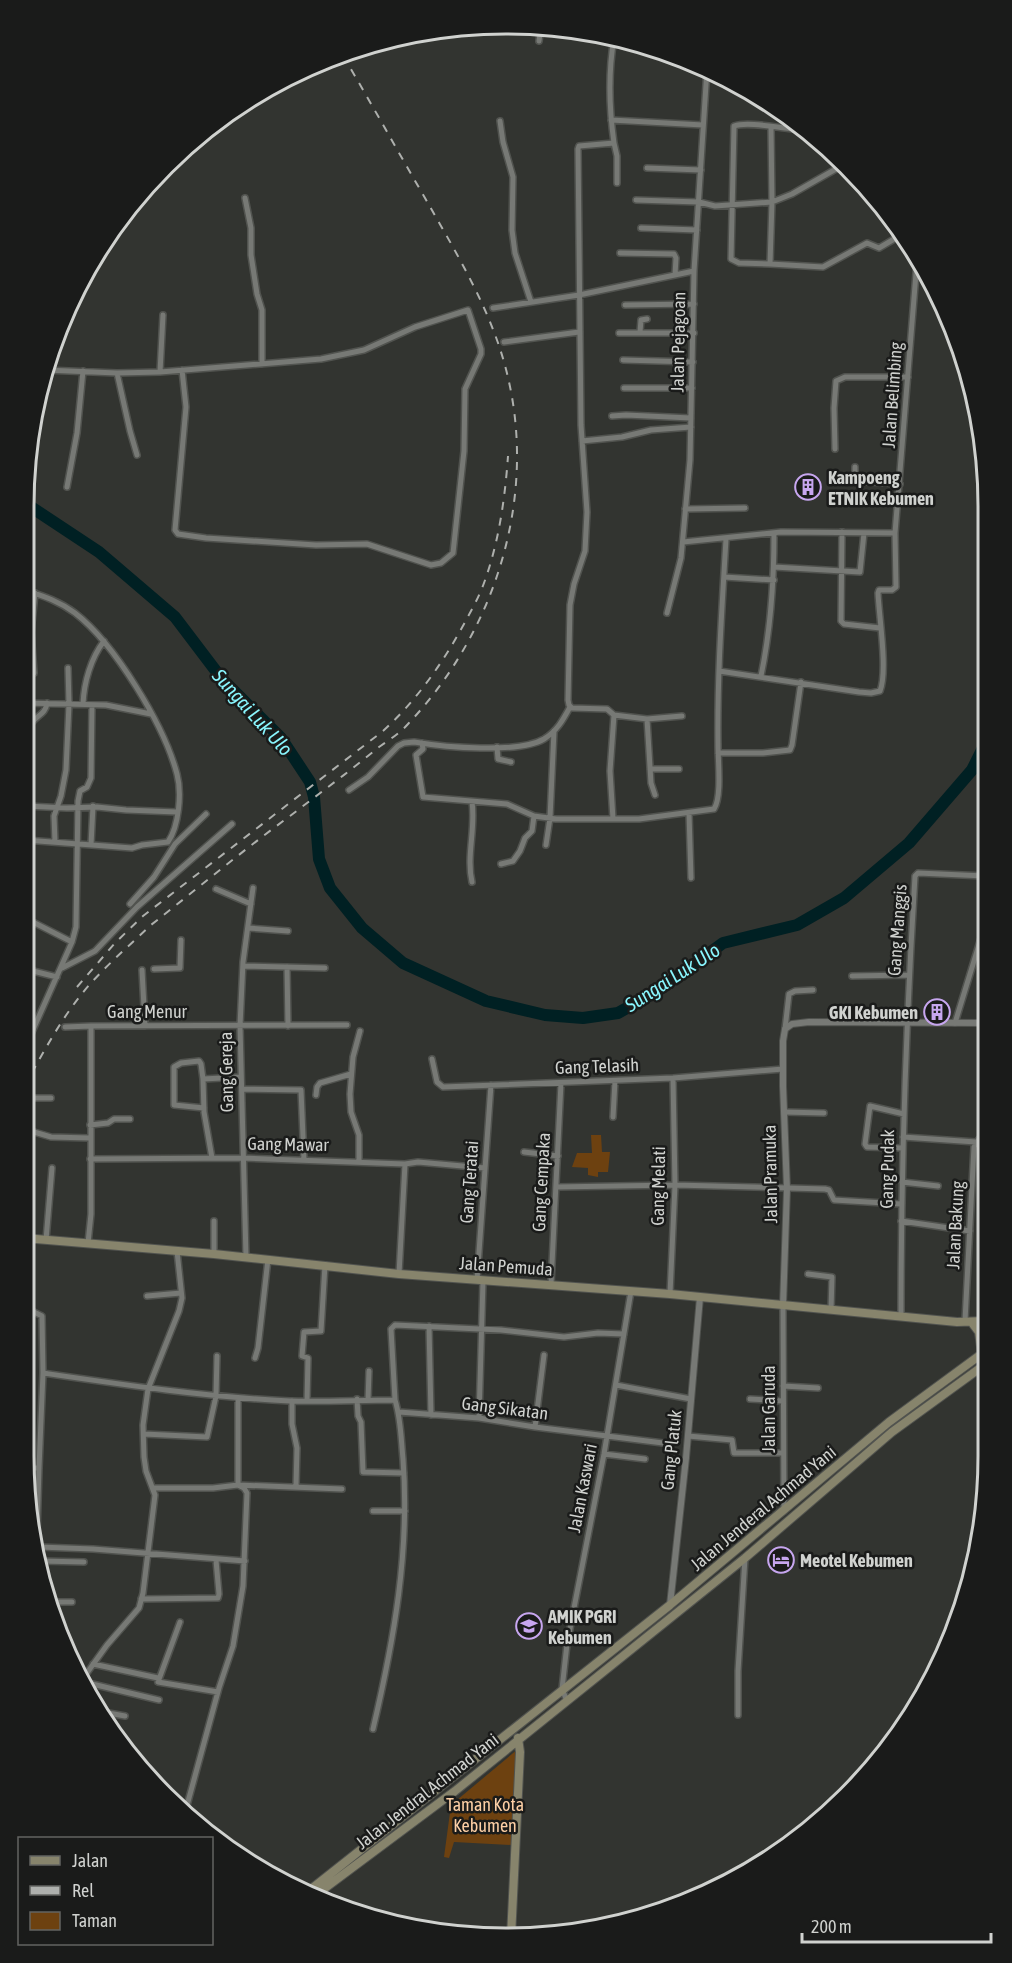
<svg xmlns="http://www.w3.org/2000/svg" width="1012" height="1963" font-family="'Asap Condensed',sans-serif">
	<rect width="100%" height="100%" fill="#323430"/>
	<path fill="#6d4110" d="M591,1135H601L602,1152H610L608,1172H598V1177L588,1175V1168L572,1167L577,1153H592Z
		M518,1749L512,1845L454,1842L449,1858L444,1857L451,1805Z"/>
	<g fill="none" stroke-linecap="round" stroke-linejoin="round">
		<path stroke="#002023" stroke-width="12" d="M25,503L99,552L175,617L222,679L281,738L310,782L314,797L319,859L330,888L362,928L403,963L486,1001L545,1015L583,1018L618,1013L659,990L723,943L797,925L844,898L909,843L972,770L985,744"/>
		<g stroke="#51534f" stroke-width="8">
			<path id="minor" d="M539,41L541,26
				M611,120L703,125
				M500,121L503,142L513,177L512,230L515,253L531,302
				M771,127L772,202L770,264L739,263L731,259L734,126C748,121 778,128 793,129
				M614,143L617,156V183
				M647,168L701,170
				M245,198L251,228V255L257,294L262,310V364
				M636,200L699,202L715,206L772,202L792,194L843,165
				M641,228L697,230
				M620,253L674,254L676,258L675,275
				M770,264L823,267L867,243L879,248L901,235
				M625,305L694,304
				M493,308L579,295L694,271
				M640,332L641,320L647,319
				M619,333H694
				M504,342L579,332
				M623,360L693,362
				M45,370L117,373L160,372L321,359L364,350L415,327L468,310L481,349V354L465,389L464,451L453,553L441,563L431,565L367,544L316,545L206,538L178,534L175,530L186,407L182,370
				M160,372L163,315
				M117,373L130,431L137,455
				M624,388H692
				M612,416L626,415L691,418
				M582,441L622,437L651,430L691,427
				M835,449L834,408L836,381L845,377H908
				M855,467V480L857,481L900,484
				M67,487L77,433L83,371
				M685,509L745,508
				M842,532L841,621L844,624L880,628
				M683,542L781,532L895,533L917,261
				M774,567L860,572L864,533
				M724,577L774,580
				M667,613L681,558L690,460L694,271L707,69
				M719,671L859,692L871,693L880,691C888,671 879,617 878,593L879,590H892L896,587L895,533
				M761,676C771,628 774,582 774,533
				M25,691L27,688L28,675L34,673L31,632L35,593
				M25,703L106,705L151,714
				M83,704C84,682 91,658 104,641
				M614,715L647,719L651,783L655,795
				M647,719L682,716
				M422,743L423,749L416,755L423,797L507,804L534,816L556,819H639L714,809C722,797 718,761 718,746C717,677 722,608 726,539
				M497,747L498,759L511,762
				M718,753H763L790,750L792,745L801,682
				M650,769H679
				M349,790L368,777L398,746L404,743L414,742C444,747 518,754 544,739C557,731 563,720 570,707
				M26,806L67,808L97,807L126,810L177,812
				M689,813L691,878
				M613,819L610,771L614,715L607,709L572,708L569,705L568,700L570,605L574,584L585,551L587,512L581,425L578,149L579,146L614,143C609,108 608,73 614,38
				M25,840L132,848L142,845L168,842C179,826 182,793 177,774C164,725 115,644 75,613C59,601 43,596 25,590
				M25,840L30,726C34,716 46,715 47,703
				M55,842L54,816L61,796L66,770L69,704L68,668
				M91,845L93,806
				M546,845L550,818L554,731
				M25,864L27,840
				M501,864L513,861L520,851L525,838L532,831L534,816
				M472,882C466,856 476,828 472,802
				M216,889L251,904
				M130,904L154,877L175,844L206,814
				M248,928L288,931
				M72,942L76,927L78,801L80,791L87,787L91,778L92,705
				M243,966L325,968
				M287,967L288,1026
				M62,968L95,951L137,907L232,824
				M25,969L57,977
				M154,969L180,968L181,940
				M142,970L145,1026
				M852,976L909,975
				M955,1023L985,925
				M65,1027L91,1026
				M785,1029L789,994L795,991L813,990
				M24,1050L72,942L25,918
				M432,1059L437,1082L443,1087L673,1078L783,1069
				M203,1079L201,1064L199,1061L181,1063L174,1067V1105L204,1108
				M242,1089L301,1090L304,1160
				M316,1095L317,1087L320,1083L351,1074
				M25,1098H51
				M24,1101L28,1088
				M784,1112L824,1113
				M613,1117L615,1081
				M90,1125L108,1123L114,1119H130
				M24,1129L51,1137L90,1138
				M903,1137L976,1142
				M903,1148L867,1147L865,1144L870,1106L904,1114
				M524,1152L558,1156
				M212,1158L204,1112L203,1079L241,1077
				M90,1159L243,1158L405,1164L418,1162L485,1168
				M359,1161V1135L351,1112L350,1094L353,1057L360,1031
				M902,1182L938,1186
				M556,1187L675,1185L825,1189L829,1190L834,1200L901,1204
				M214,1221V1254
				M901,1221L970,1231
				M46,1240L52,1168
				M88,1243L91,1214V1026L347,1025
				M246,1257L240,1026L243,962L253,888
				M24,1270L27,1238
				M399,1274L405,1164
				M808,1274L832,1277L831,1310
				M477,1280L491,1085
				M551,1284L561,1083
				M670,1294L675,1185L673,1078
				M147,1296L181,1293
				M783,1306L784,1511
				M24,1307L42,1316L43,1373C125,1385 206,1397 290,1401C325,1402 360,1400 395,1400C401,1419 401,1439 403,1459C410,1551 394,1640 373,1729
				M901,1316C901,1169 906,1023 915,876L918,873L985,876
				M965,1321L974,1147L979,1139L986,1138
				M429,1326L431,1415
				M255,1358L258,1348L268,1259
				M616,1385L691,1399
				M783,1386L818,1388
				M238,1398V1485L342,1489
				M357,1399L358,1416L361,1422L363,1472L404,1473
				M750,1399L783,1401
				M368,1400L369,1371
				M395,1400L391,1329L395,1325L501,1330L564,1337L598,1333L624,1334
				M292,1401V1424L297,1448L296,1486
				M307,1401L308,1358L302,1356L304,1332L321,1331L325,1265
				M399,1412L479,1418L535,1427L663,1443
				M479,1418L483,1281
				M535,1427L544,1355
				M144,1434L207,1437L216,1396L217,1356
				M688,1436L732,1440L734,1453H783
				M604,1454L645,1459
				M26,1468H39L37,1533
				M39,1468L43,1373
				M154,1488H213L238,1485L244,1488L247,1493L243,1586L233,1646L219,1688L186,1809
				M373,1511H405
				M39,1547L93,1549L245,1561
				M41,1561L84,1562
				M141,1599L218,1598L219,1594L216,1560
				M48,1602H72
				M180,1622L158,1682L218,1692
				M93,1664L158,1678
				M84,1677L107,1645L139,1608L143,1593L155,1495L146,1471L144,1457L143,1425L148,1389L179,1311L182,1298L177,1251
				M88,1683L159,1700
				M567,1701L562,1689L567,1644L604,1454L631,1291
				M103,1712L125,1716
				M738,1715V1671L745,1558
				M127,1754H128"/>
		</g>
		<g stroke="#51534f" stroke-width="8">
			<path id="tertiary" d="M783,1306L787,1189L783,1086V1041L785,1029L792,1024L809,1022L986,1023
				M670,1605L686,1458L700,1297"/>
		</g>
		<g stroke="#51534f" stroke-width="10">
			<path id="secondary" d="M24,1238L214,1254L399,1274L670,1294L957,1322L986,1321
				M973,1324L979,1332L982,1354
				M310,1890L670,1605L889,1422L987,1350
				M317,1894L455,1791L745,1558L892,1432L987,1363
				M511,1937L520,1752L518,1738"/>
		</g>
		<use href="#minor" stroke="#777975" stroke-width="5"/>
		<use href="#tertiary" stroke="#777975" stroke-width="6"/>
		<use href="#secondary" stroke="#87846c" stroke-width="8"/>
		<path stroke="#aeb0ad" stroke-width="2" stroke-dasharray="8 8" stroke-linecap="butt" d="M77,987L115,943L143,916L383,731C417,700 442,664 464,624C471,611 479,597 484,583C499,542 505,498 508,456
			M24,1087C44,1051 64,1013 91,983C110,962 131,944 151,925C197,889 242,851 290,816C320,793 350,771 379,747C389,740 400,733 408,724C493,634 536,504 509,382C495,316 458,256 425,198C397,150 370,101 342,54"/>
	</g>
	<defs>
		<g id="building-ring" transform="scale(1.35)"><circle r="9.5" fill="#1a1b1a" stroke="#c7a6ef" stroke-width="1.5"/><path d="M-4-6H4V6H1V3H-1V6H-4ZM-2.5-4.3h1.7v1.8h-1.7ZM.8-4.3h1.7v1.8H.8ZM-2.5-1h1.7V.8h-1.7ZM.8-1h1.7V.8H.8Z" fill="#c7a6ef"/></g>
		<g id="hotel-ring" transform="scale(1.35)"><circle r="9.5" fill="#1a1b1a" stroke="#c7a6ef" stroke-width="1.5"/><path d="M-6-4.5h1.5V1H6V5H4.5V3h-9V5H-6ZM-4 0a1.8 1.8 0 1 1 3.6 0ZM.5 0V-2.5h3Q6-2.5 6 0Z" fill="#c7a6ef"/></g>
		<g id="university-ring" transform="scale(1.35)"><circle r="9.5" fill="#1a1b1a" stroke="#c7a6ef" stroke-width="1.5"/><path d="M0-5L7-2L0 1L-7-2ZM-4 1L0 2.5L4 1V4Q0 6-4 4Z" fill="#c7a6ef"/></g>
	</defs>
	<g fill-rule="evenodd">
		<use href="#building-ring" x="808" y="487"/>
		<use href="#building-ring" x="937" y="1012"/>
		<use href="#hotel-ring" x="781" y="1560"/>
		<use href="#university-ring" x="529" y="1626"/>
	</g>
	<g text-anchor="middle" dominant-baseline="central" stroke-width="5" stroke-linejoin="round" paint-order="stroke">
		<g font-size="18" fill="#d0d2cf" stroke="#1a1b1a">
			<text transform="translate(678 342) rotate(-89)">Jalan Pejagoan</text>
			<text transform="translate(892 395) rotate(-86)">Jalan Belimbing</text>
			<text transform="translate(897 930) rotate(-86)">Gang Manggis</text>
			<text x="147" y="1011">Gang Menur</text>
			<text transform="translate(597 1066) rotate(-2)">Gang Telasih</text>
			<text transform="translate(226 1072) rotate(-91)">Gang Gereja</text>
			<text transform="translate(288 1144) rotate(1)">Gang Mawar</text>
			<text transform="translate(887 1169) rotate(-89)">Gang Pudak</text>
			<text transform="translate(770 1174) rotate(-91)">Jalan Pramuka</text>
			<text transform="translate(469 1182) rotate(-86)">Gang Teratai</text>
			<text transform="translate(541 1182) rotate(-87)">Gang Cempaka</text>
			<text transform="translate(658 1186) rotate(-89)">Gang Melati</text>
			<text transform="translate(955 1225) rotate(-87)">Jalan Bakung</text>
			<text transform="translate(506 1266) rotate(4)">Jalan Pemuda</text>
			<text transform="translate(505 1408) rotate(7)">Gang Sikatan</text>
			<text transform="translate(768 1409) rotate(-90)">Jalan Garuda</text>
			<text transform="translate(671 1450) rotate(-84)">Gang Platuk</text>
			<text transform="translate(582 1488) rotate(-79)">Jalan Kaswari</text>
			<text transform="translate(763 1508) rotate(-40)">Jalan Jenderal Achmad Yani</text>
			<text transform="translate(427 1791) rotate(-38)">Jalan Jendral Achmad Yani</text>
		</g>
		<g font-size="18" font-weight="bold" fill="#d0d2cf" stroke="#1a1b1a" text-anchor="start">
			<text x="828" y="477">Kampoeng<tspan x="828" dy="21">ETNIK Kebumen</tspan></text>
			<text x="918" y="1012" text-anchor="end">GKI Kebumen</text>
			<text x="800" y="1560">Meotel Kebumen</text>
			<text x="548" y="1616">AMIK PGRI<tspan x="548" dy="21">Kebumen</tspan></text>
		</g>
		<g font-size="18" fill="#fdcfa5" stroke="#1a1b1a">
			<text x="485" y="1804">Taman Kota<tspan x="485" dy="21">Kebumen</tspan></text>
		</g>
		<g font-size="20" font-style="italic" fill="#89f6fe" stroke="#1a1b1a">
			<text transform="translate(253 712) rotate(48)">Sungai Luk Ulo</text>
			<text transform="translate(672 977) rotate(-33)">Sungai Luk Ulo</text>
		</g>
	</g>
	<path d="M0 0H1012V1963H0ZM506 34H506A472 472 0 0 1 978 506V1456A472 472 0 0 1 506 1928H506A472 472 0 0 1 34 1456V506A472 472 0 0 1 506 34Z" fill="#1a1b1a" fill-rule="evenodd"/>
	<path fill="none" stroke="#d0d2cf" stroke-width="3" d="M506 34H506A472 472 0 0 1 978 506V1456A472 472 0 0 1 506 1928H506A472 472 0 0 1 34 1456V506A472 472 0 0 1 506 34Z"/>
	<rect x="18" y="1837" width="195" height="108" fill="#1a1b1a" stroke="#636462" stroke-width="1.5"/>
	<rect x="30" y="1856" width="30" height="9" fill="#87846c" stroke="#636462" stroke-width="1.5"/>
	<text x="72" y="1867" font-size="18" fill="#d0d2cf">Jalan</text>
	<rect x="30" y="1886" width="30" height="9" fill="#aeb0ad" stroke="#636462" stroke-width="1.5"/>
	<text x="72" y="1897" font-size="18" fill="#d0d2cf">Rel</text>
	<rect x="30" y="1912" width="30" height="18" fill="#6d4110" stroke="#636462" stroke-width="1.5"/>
	<text x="72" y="1927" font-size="18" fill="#d0d2cf">Taman</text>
	<path d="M802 1933v9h189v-9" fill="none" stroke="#d0d2cf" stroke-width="3"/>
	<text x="811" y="1933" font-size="18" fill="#d0d2cf" stroke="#1a1b1a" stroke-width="4.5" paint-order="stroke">200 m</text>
</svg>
